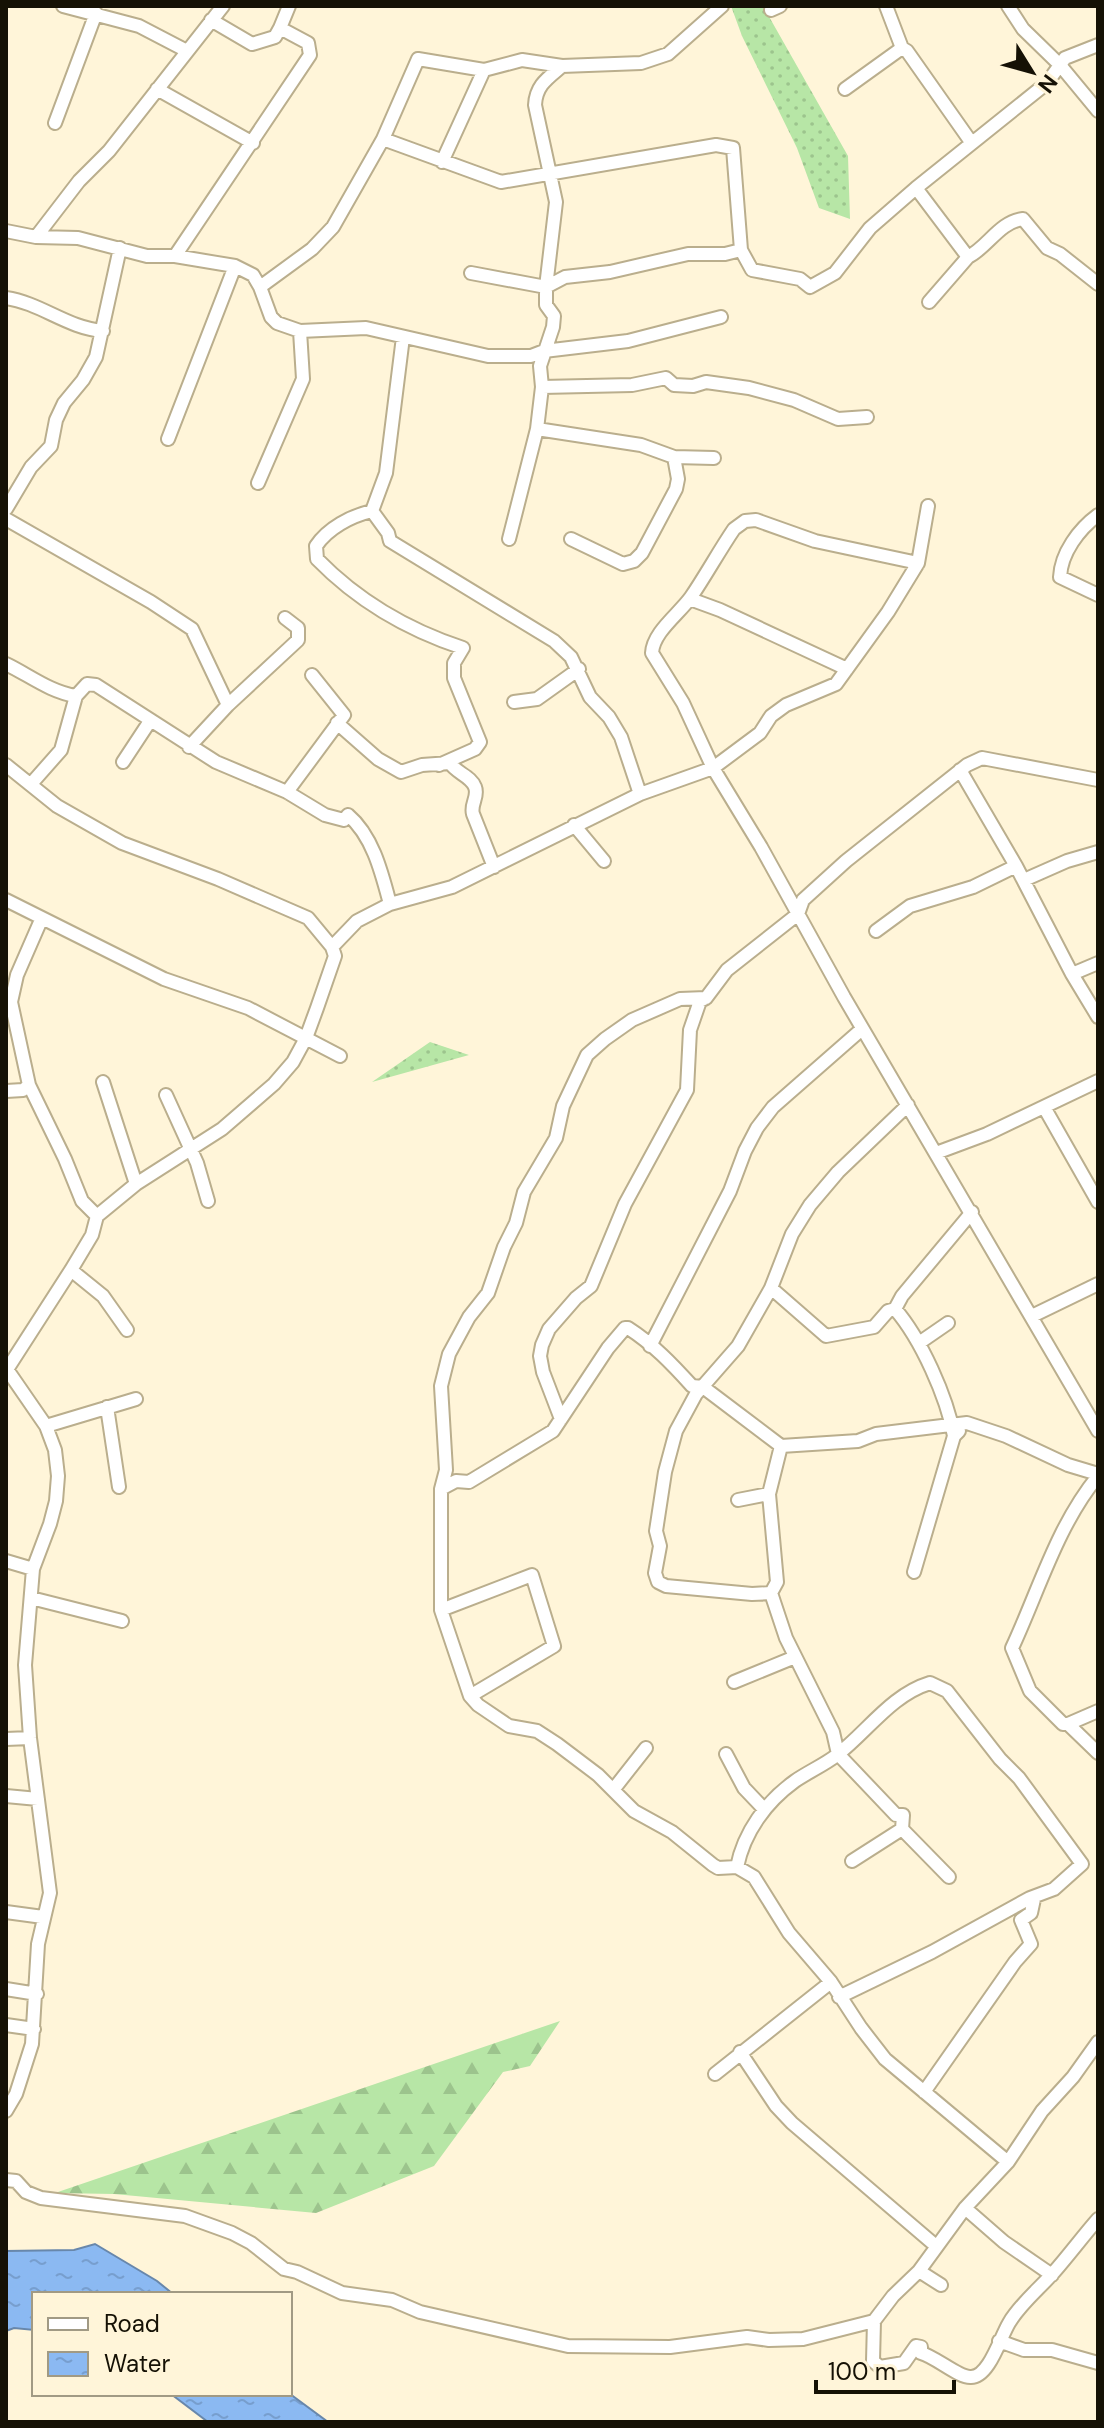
<svg xmlns="http://www.w3.org/2000/svg" width="1104" height="2428" font-family="'DM Sans',sans-serif">
	<defs>
		<pattern id="grass-dots" width="8" height="8" patternUnits="userSpaceOnUse" patternTransform="scale(2)"><rect width="8" height="8" fill="#b7e6a6"/><path d="M2 2h.1M6 6h.1" fill="none" stroke="#9cc48d" stroke-width="1.8" stroke-linecap="round"/></pattern>
		<pattern id="forest-firs" width="22" height="20" patternUnits="userSpaceOnUse" patternTransform="scale(2)"><rect width="22" height="20" fill="#b7e6a6"/><path d="M5 1l3.5 6h-7zM16 11l3.5 6h-7z" fill="#9cc48d"/></pattern>
		<pattern id="water-ripples" width="26" height="14" patternUnits="userSpaceOnUse" patternTransform="scale(2)"><rect width="26" height="14" fill="#8bb9f2"/><path d="M2 4q2-2 4 0t4 0M15 11q2-2 4 0t4 0" fill="none" stroke="#779ece"/></pattern>
	</defs>
	<rect width="100%" height="100%" fill="#fff5d9"/>
	<path fill="url(#grass-dots)" d="M731,6H763L848,156L850,219L819,208L797,148L742,36Z
		M430,1042L469,1055L372,1082Z"/>
	<path fill="url(#forest-firs)" d="M560,2021L530,2066L503,2072L434,2166L316,2213L114,2194L55,2193Z"/>
	<path fill="url(#water-ripples)" stroke="#6887ab" stroke-width="2" d="M95,2244L157,2281L173,2294H34V2330L14,2328L6,2331V2251L74,2250Z
		M171,2394H290L328,2422H208Z"/>
	<g fill="none" stroke-linecap="round" stroke-linejoin="round">
		<g stroke="#baae8d" stroke-width="16">
			<path id="minor" d="M63,6L139,26L187,51
				M886,6L902,48L907,51L971,142
				M1008,6L1023,29L1060,65L1098,111
				M771,10L780,6
				M211,20L252,44L275,37L280,28
				M157,89L253,143
				M845,89L902,48
				M55,123L96,13
				M383,139L418,59L484,70L522,60L562,66L641,63L668,54L722,6
				M442,162L484,70
				M916,188L968,257C988,247 999,222 1023,219L1047,248L1060,254L1098,284
				M6,231L36,237L78,238L147,256H175L235,266L253,275L260,287L271,317L277,323L300,331L366,328L488,356H531L544,351L628,341L721,317
				M36,237L79,181L109,151L223,6
				M175,256L310,55L308,43L280,28L289,6
				M471,273L546,287L556,202L535,105C536,85 548,78 562,66
				M260,287L312,249L333,227L383,139L501,182L716,145L733,148L741,250
				M6,298C41,303 67,328 103,331
				M929,302L968,257
				M403,337L386,473L372,511L388,533L390,541L554,641L571,657L590,697L609,717L621,737L640,794
				M542,387L537,429L641,445L674,457L714,458
				M867,417L838,419L794,400L749,388L706,382L693,386L674,385L666,378L632,385L542,387L540,366L553,327L554,316L546,305V287L565,277L610,272L688,254H725L741,250L752,270L800,279L810,287L835,273L870,228L916,188L1047,83L1065,58L1098,45
				M168,439L235,266
				M258,483L303,379L300,331
				M6,509L31,467L51,446L56,420L64,403L83,380L96,357L120,248
				M372,511C351,516 328,528 316,546L317,559C358,601 408,630 463,648L454,663V678L480,742L475,749L439,765
				M1098,515C1079,529 1061,553 1060,577L1098,595
				M6,519L151,602L192,629L228,705
				M509,539L537,429
				M571,539L623,564L634,561L642,553L676,489L678,479L674,457
				M918,563L815,541L756,520L745,521L734,529C719,551 706,575 691,597C679,614 653,632 652,653L683,703L713,768L761,847L844,997L1098,1431
				M690,599L720,610L847,669
				M6,664C29,675 50,692 76,696L87,684L96,685L216,762L287,792L325,815L344,820L348,815C373,836 382,874 390,904
				M514,702L537,699L579,669
				M337,723L378,759L401,772L422,765L450,763C456,773 471,776 475,787C479,797 470,804 473,814L494,867
				M189,747L228,705L298,640V628L285,618
				M123,762L150,721
				M6,765L57,806L122,843L218,879L308,918L332,947
				M960,770L1016,866L1072,974L1098,1017
				M31,784L61,750L76,696
				M287,792L344,715L312,675
				M574,825L604,861
				M1024,880L1067,861L1098,852
				M6,900L164,979L248,1008L340,1056
				M41,920L17,975L11,1002L29,1085L65,1159L82,1201L97,1216
				M876,931L910,906L973,887L1016,866
				M1072,974L1098,963
				M706,998L680,999L632,1020L605,1039L587,1055L563,1106L556,1138L524,1192L516,1223L504,1247L488,1293L469,1317L449,1354L441,1386L446,1470L441,1489V1610L470,1696L478,1705L509,1726L537,1731L557,1744L598,1775L634,1811L672,1832L713,1865L718,1868L737,1867L754,1877L789,1933L831,1982L861,2028L885,2059L1008,2162
				M103,1082L136,1184
				M6,1091L23,1090L29,1085
				M166,1095L197,1163L208,1201
				M1044,1107L1098,1202
				M936,1153L987,1134L1098,1081
				M71,1270L103,1296L127,1330
				M771,1288L826,1336L874,1327L888,1311L895,1309
				M1032,1316L1098,1284
				M919,1343L948,1323
				M650,1346L730,1191L745,1151L757,1128L773,1107L862,1029
				M6,1368L46,1426L55,1450L58,1476L56,1501L50,1524L33,1569L25,1665L30,1738L50,1893L38,1944L32,2044L16,2094L6,2111
				M6,1371L71,1270L92,1235L97,1216L136,1184L222,1129L274,1084L293,1062L306,1038L317,1008L335,956L332,947L357,921L390,904L452,887L640,794L713,768L760,733L771,716L786,705L836,684L888,612L918,563L928,506
				M107,1407L119,1487
				M561,1419L543,1372L540,1356L542,1345L549,1329L576,1298L591,1286L625,1204L687,1090L690,1030L700,1001L706,998L727,970L798,914L803,900L846,861L967,765L982,758L1098,780
				M46,1426L136,1399
				M954,1436C947,1397 921,1339 895,1309L902,1296L972,1212
				M781,1446L769,1494L777,1582L771,1593L752,1594L666,1586L658,1582L655,1573L660,1546L656,1531L665,1472L676,1431L696,1394L738,1346L771,1288L792,1234L810,1205L838,1172L908,1105
				M1098,1476C1057,1526 1039,1590 1012,1648L1030,1691L1063,1724H1068L1098,1753
				M441,1489L456,1481L469,1482L553,1431L608,1348L625,1328H628C653,1344 672,1364 692,1386L703,1387L781,1446L858,1441L876,1434L967,1423L1006,1436L1068,1465L1098,1474
				M738,1500L769,1494
				M6,1561L33,1569
				M914,1572L954,1436L959,1431
				M771,1593L786,1638L833,1732L838,1754L896,1815H903L902,1829L852,1861
				M31,1598L122,1621
				M441,1610L532,1575L554,1646L470,1696
				M734,1682L795,1657
				M1068,1724L1098,1711
				M6,1739L30,1738
				M726,1754L744,1788L764,1809
				M613,1790L646,1748
				M6,1796L38,1799
				M902,1829L949,1877
				M737,1867C744,1832 766,1802 795,1781C808,1772 824,1765 837,1755C868,1731 891,1695 930,1683L947,1691L1000,1759L1019,1778L1082,1864L1054,1889L1030,1898L932,1952L839,1997
				M6,1912L43,1917
				M6,1989L37,1994
				M6,2025L34,2029
				M1098,2042L1073,2077L1042,2111L1008,2162L965,2208L919,2271L893,2296L874,2321L873,2361L880,2367L904,2363L916,2346L921,2347V2353C936,2357 959,2378 971,2377C989,2377 1000,2338 1009,2323C1020,2304 1039,2289 1054,2272C1069,2255 1083,2236 1098,2219
				M740,2052L776,2106L792,2123L936,2246
				M715,2074L831,1982
				M924,2092L1015,1962L1031,1944L1021,1920L1031,1913L1034,1899
				M6,2180L16,2181L26,2192L41,2198L185,2216L232,2233L251,2243L284,2269L297,2272L342,2293L392,2300L420,2312L568,2346L670,2347L747,2337L769,2340L803,2339L874,2321
				M965,2208L1004,2242L1052,2275
				M919,2271L941,2285
				M999,2341L1024,2350H1052L1098,2363"/>
		</g>
		<use href="#minor" stroke="#fff" stroke-width="12"/>
	</g>
	<rect width="1104" height="2428" fill="none" stroke="#151105" stroke-width="16"/>
	<rect x="32" y="2292" width="260" height="104" fill="#fff5d9" stroke="#a19a84" stroke-width="2"/>
	<rect x="48" y="2318" width="40" height="12" fill="#ffffff" stroke="#a19a84" stroke-width="2"/>
	<text x="104" y="2332" font-size="24" fill="#151105">Road</text>
	<rect x="48" y="2352" width="40" height="24" fill="url(#water-ripples)" stroke="#a19a84" stroke-width="2"/>
	<text x="104" y="2372" font-size="24" fill="#151105">Water</text>
	<g transform="translate(1032 72) rotate(127)" stroke="#fff5d9" stroke-width="6" paint-order="stroke">
	<path d="M0-6L14 30L0 20L-14 30Z" fill="#151105"/>
	<text y="-12" font-size="22" font-weight="bold" text-anchor="middle" fill="#151105">N</text>
	</g>
	<path d="M816 2380v12h138v-12" fill="none" stroke="#151105" stroke-width="4"/>
	<text x="828" y="2380" font-size="24" fill="#151105" stroke="#fff5d9" stroke-width="6" paint-order="stroke">100 m</text>
</svg>
